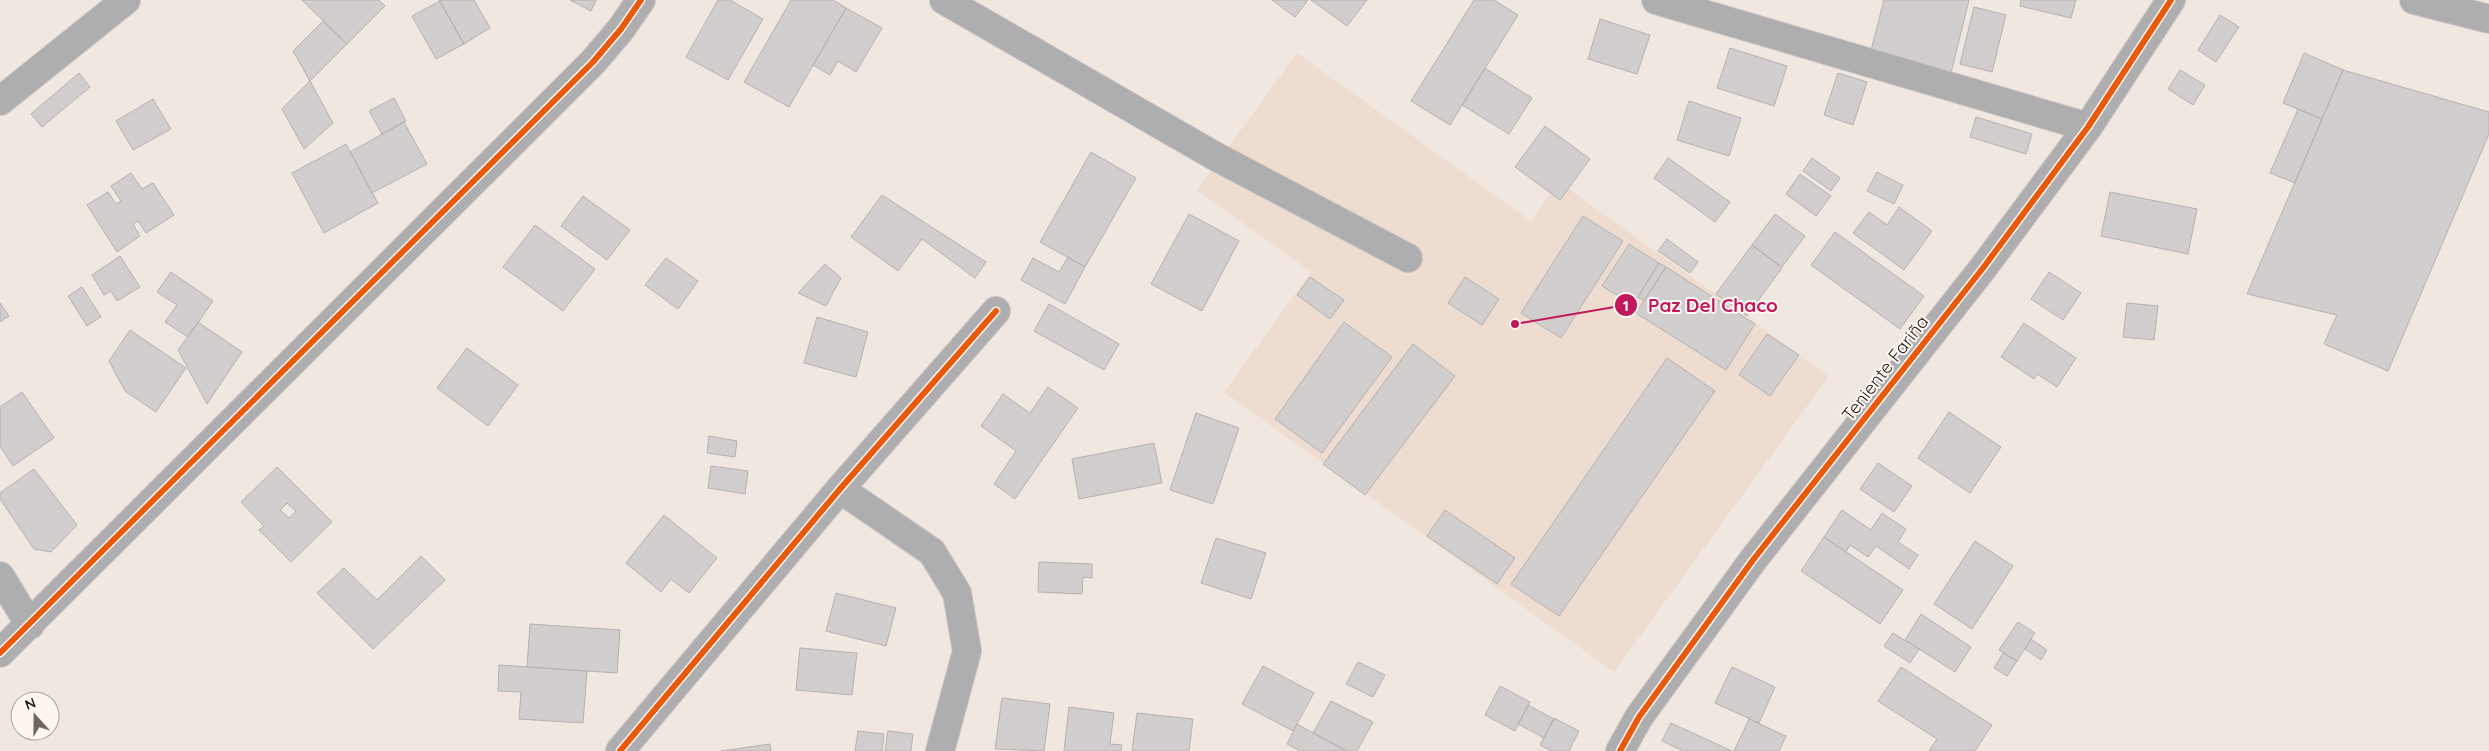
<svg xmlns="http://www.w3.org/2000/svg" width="2489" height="751" font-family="Quicksand,sans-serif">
	<rect width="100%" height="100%" fill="#f1e7e1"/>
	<path fill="#eedcd0" d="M1297,53L1531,221L1559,182L1829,376L1614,672L1224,392L1311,272L1197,190Z"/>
	<path fill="#d3cece" stroke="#b6b1b1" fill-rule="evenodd" d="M302,0H379L385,6L347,44Z
		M474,0L490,28L464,44L439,0Z
		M570,0H596L591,11Z
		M718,0H730L763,19L728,80L686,57Z
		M791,0H833L846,8L789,107L744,82Z
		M1272,0H1308L1295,17Z
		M1311,0H1367L1347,26Z
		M1474,0H1494L1518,15L1450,125L1411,101Z
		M1884,0H1969L1949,81L1868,62Z
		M2021,0H2076L2071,18L2020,6Z
		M440,1L464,44L436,59L412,16Z
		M1974,7L2006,15L1992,72L1960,64Z
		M846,8L882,28L856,72L838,61L830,75L813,65Z
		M2220,15L2239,27L2216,62L2198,50Z
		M1600,19L1650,35L1637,74L1588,59Z
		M323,21L347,44L310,81L293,51Z
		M1730,48L1787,66L1774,106L1717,88Z
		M2304,53L2343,70L2322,119L2283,103Z
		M1485,68L1532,98L1509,134L1462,105Z
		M2180,70L2205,85L2193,105L2168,89Z
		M2343,70L2489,112V134L2388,371L2324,344L2337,315L2247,294Z
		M79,73L90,87L42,127L31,114Z
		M1838,73L1867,82L1853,125L1824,115Z
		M310,81L333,123L304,149L282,109Z
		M394,98L406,121L382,134L369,111Z
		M153,99L171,129L133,150L116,121Z
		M1689,101L1741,118L1729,156L1677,140Z
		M2298,109L2322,119L2295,183L2270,173Z
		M1976,117L2032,134L2026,154L1970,137Z
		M404,122L427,164L372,193L350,152Z
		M1545,126L1590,159L1560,200L1515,167Z
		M346,144L378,203L324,233L292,173Z
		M1091,152L1136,178L1085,267L1040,242Z
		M1668,158L1730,202L1715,222L1654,178Z
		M1812,158L1840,178L1831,191L1803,171Z
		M1877,172L1903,185L1894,204L1867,191Z
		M131,173L142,189L153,183L174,215L146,233L138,221L133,224L140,236L117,252L87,205L108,192L116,204L121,201L111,186Z
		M1800,174L1831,196L1816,216L1786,194Z
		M2110,192L2197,209L2188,254L2101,236Z
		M882,195L986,262L975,278L922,239L898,271L851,237Z
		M583,196L630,230L607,260L561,226Z
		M1899,207L1932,231L1904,270L1853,233L1869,212L1887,225Z
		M1189,214L1239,241L1202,311L1151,284Z
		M1775,214L1805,236L1782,267L1752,245Z
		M1583,216L1623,241L1561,338L1521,313Z
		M535,225L595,269L563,311L503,267Z
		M1835,232L1924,296L1900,329L1811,265Z
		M1667,239L1698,262L1690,273L1658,251Z
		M1629,244L1659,263L1633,305L1602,286Z
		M1752,245L1782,268L1747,316L1716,294Z
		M120,256L140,287L117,301L111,291L104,295L92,275Z
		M1068,257L1085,267L1065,304L1021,280L1033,258L1059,272Z
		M666,258L698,281L678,309L645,285Z
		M1659,263L1666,267L1644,301L1638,297Z
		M825,264L841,278L826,306L798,293Z
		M1666,267L1755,324L1726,370L1636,313Z
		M171,272L213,301L188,337L165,322L177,305L157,292Z
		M2049,272L2081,293L2063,320L2031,299Z
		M1310,277L1344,300L1330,319L1297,295Z
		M1465,277L1499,299L1482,325L1448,303Z
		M82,287L101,317L87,326L68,296Z
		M0,303L9,316L0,322Z
		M2127,303L2158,306L2154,340L2123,337Z
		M1049,304L1119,344L1104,370L1034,331Z
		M817,317L868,332L856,377L804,363Z
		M198,322L242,352L207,404L178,350Z
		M1344,322L1392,357L1322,453L1275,419Z
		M2024,323L2076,358L2057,387L2037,374L2034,379L2001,357Z
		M130,330L186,368L156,412L125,391L109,361Z
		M1767,334L1799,355L1770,396L1739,375Z
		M1413,344L1455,376L1365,495L1323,464Z
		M467,348L518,385L488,426L437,388Z
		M1667,358L1715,391L1559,616L1511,584Z
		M1048,387L1078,408L1015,499L994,484L1016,451L981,426L1003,394L1030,413Z
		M22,392L54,438L13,466L0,446V407Z
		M1949,412L2001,447L1970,493L1918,458Z
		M1196,413L1239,428L1213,504L1170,490Z
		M709,436L737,441L735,457L707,453Z
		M1154,443L1162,483L1079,499L1072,459Z
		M1878,463L1912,486L1894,512L1860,489Z
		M711,466L748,471L745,494L708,488Z
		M277,467L332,522L291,562L259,530L264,526L241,502ZM287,503L296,511L289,518L280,510Z
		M34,469L77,525L51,552L34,549L0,499V493Z
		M1445,510L1515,558L1497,584L1427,536Z
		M1842,510L1871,530L1882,513L1906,529L1898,542L1918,555L1909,569L1876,546L1868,557L1850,545L1846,552L1824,537Z
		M664,515L717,558L689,593L671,579L661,592L626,563Z
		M1824,537L1903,590L1880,624L1801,571Z
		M1216,538L1266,553L1251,599L1201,583Z
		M1975,541L2013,566L1972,629L1934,604Z
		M421,556L445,580L373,649L317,593L344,568L377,600Z
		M1039,562L1092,564V578L1083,577L1082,594L1038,592Z
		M836,593L896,608L886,646L826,631Z
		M1921,614L1971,647L1955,672L1905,640Z
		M2018,622L2035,633L2017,661L1999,650Z
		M530,624L620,630L617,673L527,667Z
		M1893,633L1919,649L1910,663L1884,646Z
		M2031,639L2047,650L2041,660L2025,649Z
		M800,648L857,653L852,695L796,690Z
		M2003,653L2017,661L2007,676L1994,668Z
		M1358,662L1385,675L1373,697L1346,684Z
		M499,665L587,671L583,723L519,719L521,692L498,691Z
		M1263,666L1314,693L1293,731L1242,704Z
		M1732,667L1775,687L1759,723L1715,703Z
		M1901,667L1992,725L1975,751H1929L1937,739L1878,701Z
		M1500,686L1530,702L1515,731L1485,715Z
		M1002,698L1050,704L1044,751L995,749Z
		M1331,701L1373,722L1357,751H1347L1313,733Z
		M1528,705L1554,719L1544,738L1518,724Z
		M1069,707L1114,713L1110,744L1122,745L1121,751H1064Z
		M1137,713L1193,719L1189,751H1132Z
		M1554,718L1579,731L1569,751H1551L1540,745Z
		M1749,719L1786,736L1779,751H1734Z
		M1671,723L1732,751H1683L1662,741Z
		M1297,724L1313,733L1347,751H1300L1287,744Z
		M858,731L884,734L882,751H855Z
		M888,731L913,734L911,751H885Z
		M770,744L771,751H721Z"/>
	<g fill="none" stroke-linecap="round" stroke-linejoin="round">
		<g stroke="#cbc4c0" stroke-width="30">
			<path id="minor" d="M944,0L1213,155L1408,258
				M1656,0L2088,127
				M2414,0L2489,19
				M0,101L126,0
				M840,489L932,552L957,593L967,651L940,751
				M0,576L30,625
				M0,653L593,62L621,29L641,0
				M620,751L840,489L996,311
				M1620,751L1639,717L1753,560L1983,268L2088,127L2171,0"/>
		</g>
		<use href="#minor" stroke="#aeadaf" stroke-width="28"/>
		<g stroke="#fdf6f1" stroke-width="9">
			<path id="cycleway" d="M0,653L593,62L621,29L641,0
				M620,751L840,489L996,311
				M1620,751L1639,717L1753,560L1983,268L2088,127L2171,0"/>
		</g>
		<use href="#cycleway" stroke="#e8590c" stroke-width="6"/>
	</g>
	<g text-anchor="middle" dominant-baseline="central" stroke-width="4" stroke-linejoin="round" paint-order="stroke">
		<g font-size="18" fill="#28221e" stroke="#fdf6f1">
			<text transform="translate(1885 368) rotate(-52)">Teniente Fariña</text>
		</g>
	</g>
	<path fill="none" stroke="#c2185b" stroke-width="2" d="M1515 324L1626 305"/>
	<g fill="#c2185b" stroke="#fdf6f1" stroke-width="2">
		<circle cx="1515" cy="324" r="5"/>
		<circle cx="1626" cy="305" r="12"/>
	</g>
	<g font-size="15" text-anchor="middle" font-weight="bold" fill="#fff">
		<text x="1626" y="311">1</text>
	</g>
	<g font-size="19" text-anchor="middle" font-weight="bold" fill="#c2185b" stroke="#fdf6f1" stroke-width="4" stroke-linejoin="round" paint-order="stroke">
		<text x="1713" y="312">Paz Del Chaco</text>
	</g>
	<g transform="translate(35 716) rotate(339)"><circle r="24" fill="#fdf6f1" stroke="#a8a19d"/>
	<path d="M0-4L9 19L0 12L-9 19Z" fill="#6e6762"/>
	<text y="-8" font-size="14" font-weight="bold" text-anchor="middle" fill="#28221e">N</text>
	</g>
</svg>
